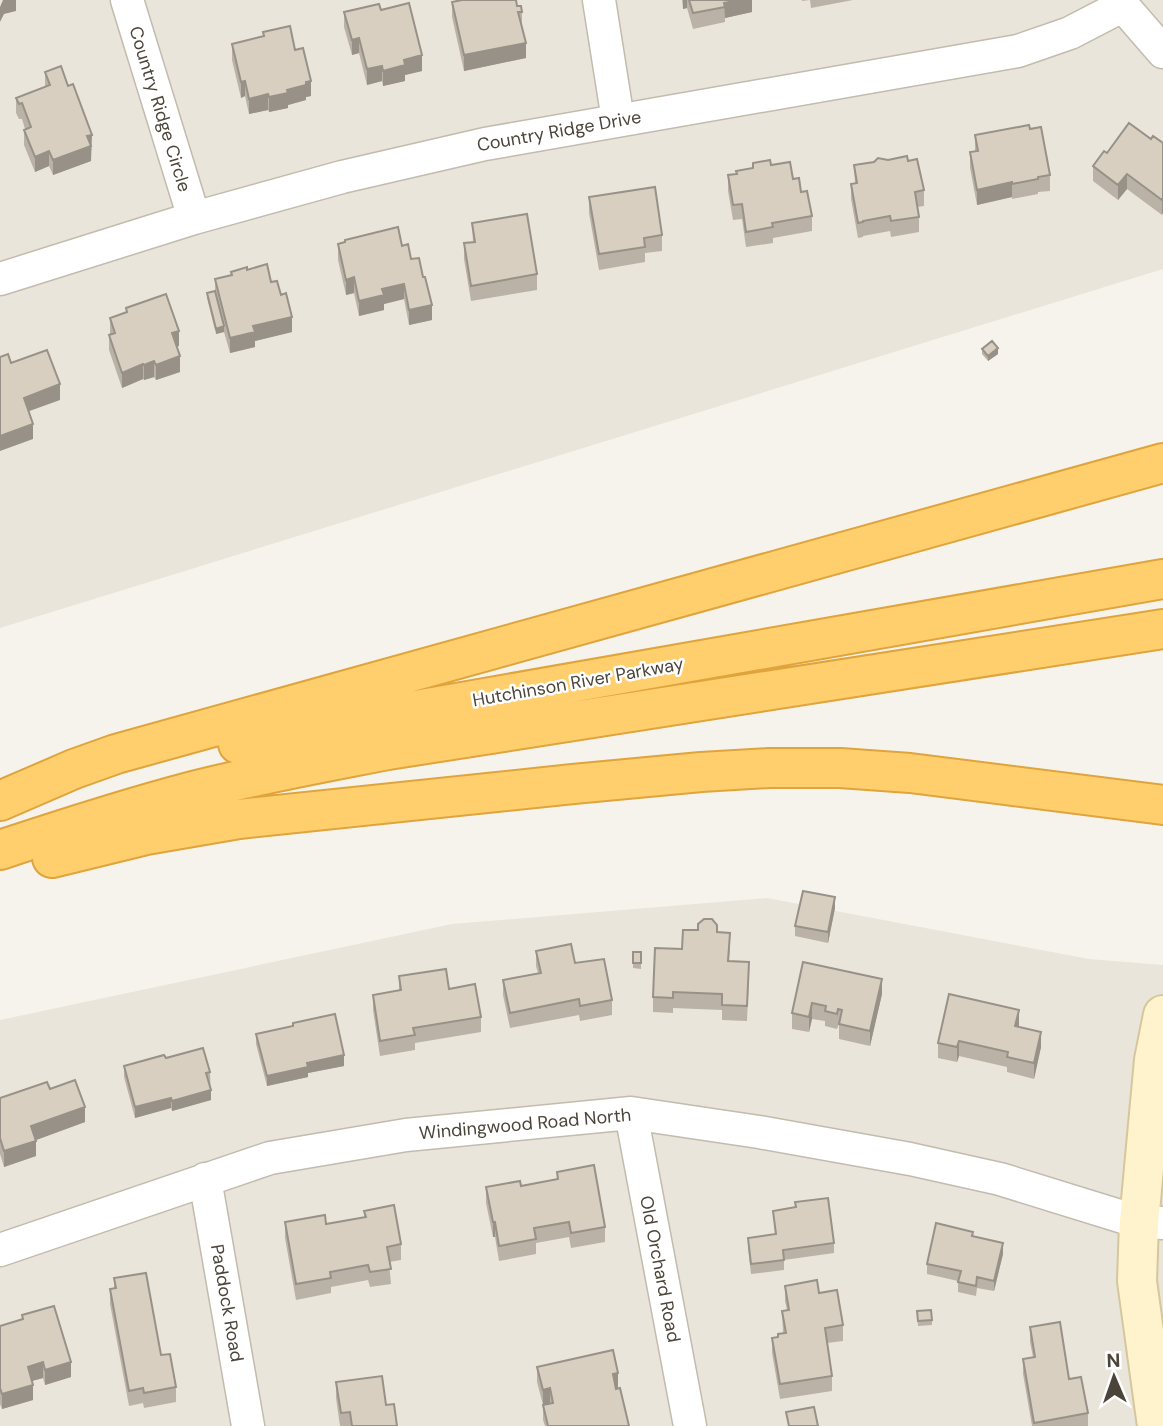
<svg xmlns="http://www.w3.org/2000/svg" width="1163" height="1426" font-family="'DM Sans',sans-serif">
	<rect width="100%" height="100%" fill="#f6f3ec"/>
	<path fill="#eae5da" d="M0,0H1163V269L0,628Z
		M767,898L1089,959L1163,965V1426H0V1020L452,924Z"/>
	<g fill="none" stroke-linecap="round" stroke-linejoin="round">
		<g stroke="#c2bbae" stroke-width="35">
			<path id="street" d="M127,0L194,218
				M599,0L618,120
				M1118,0L1163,52
				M0,279L194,218L342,177L485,144L1018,51L1070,33L1122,6
				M631,1113L690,1426
				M205,1179L248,1426
				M0,1250L270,1158L406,1135L631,1113L759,1132L910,1159L1000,1179L1139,1222L1163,1223"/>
		</g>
		<g stroke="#d6c79b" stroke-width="42">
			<path id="secondary" d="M1157,1426L1137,1281L1139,1222L1154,1060L1163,1015"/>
		</g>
		<g stroke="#e0a43c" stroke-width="42">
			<path id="highway" d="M238,744L365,719L1163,579
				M0,801L74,769L116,754L1163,463
				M0,850C63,829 125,809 189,792C255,775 321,763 388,750L1163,629
				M52,858L146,835L239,819L573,784L701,772L769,768H840L910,773L1163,805"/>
		</g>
		<use href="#street" stroke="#fff" stroke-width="32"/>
		<use href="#secondary" stroke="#fff3cd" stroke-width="38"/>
		<use href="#highway" stroke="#ffcf6e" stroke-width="38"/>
	</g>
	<path fill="#bab2a6" d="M682,0H752V12L725,18V22L693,29L687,8L683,9Z
		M802,0H853L811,8L810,0L802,1Z
		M452,2L517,6L522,12V27L526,58L464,71L452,17Z
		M381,10L422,71L405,75V81L383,86L382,81L367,85L359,53L352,55L344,27V12Z
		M263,32L295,50L311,96L306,97V100L288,105V108L269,112L268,110L249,114L245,96L241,98L232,60V44L263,36Z
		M45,72L92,150H91V161L53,175L49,166L35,172L24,145V130L25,129L22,119H19L16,113V98L45,87Z
		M1030,129L1050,175V191L1038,192V194L1012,199V197L977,205L970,168V152H975V135Z
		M1151,139L1163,143L1162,215L1127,189L1118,200L1093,181V166L1107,153Z
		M908,161L924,190V206L917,207L919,217V232L891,237L890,231L863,236V237L858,238L851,199V184L855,183L854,165Z
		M753,163L771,165L793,179L801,192L812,216V231L773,238V243L746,247L742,219L733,220L728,191V175L736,174V171L753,169Z
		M589,197L662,235V251L645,253V262L599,270L589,213Z
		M472,223L537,274V290L471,301L464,259V243L473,242Z
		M345,240L402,246L432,320L409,325L404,299L384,304V310L359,316L354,293L346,295L338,260V244L345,243Z
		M247,270L271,282L292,332L255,341V347L230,353L224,332L216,334L207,298V293L215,291V279L231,275V272Z
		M126,308L179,346H177L180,372L156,380L154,377L144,380L143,379L122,388L109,350V335H110V318L126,312Z
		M982,349L998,354L988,361L982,354Z
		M835,908L828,943L795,936V926Z
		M717,932L730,948L729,961L749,977L747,1021L722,1020V1010L673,1008V1013L653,1012V997L682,949Z
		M536,951L612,1000V1015L580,1021L579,1015L510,1028L503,995V980L538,973L536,966Z
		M633,952H641V969L633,968Z
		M803,962L882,994L870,1046L839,1039V1024L837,1029L825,1026V1021L812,1019L809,1032L792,1029V1013Z
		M399,976L449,989L481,1017V1032L415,1043V1050L380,1056L373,1010V995L399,991Z
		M1018,1027L1041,1047L1034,1079L1007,1072V1067L959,1056L957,1062L938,1058V1043Z
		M256,1034L344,1066L308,1073V1077L267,1086L256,1044Z
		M166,1058L210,1072L211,1100L172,1111L171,1108L135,1118L124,1077V1066Z
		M50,1089L85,1122L35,1140L36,1156L4,1167L0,1154V1098Z
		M557,1172L605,1227V1242L571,1248L569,1237L536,1243V1254L499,1261L495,1237H493L486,1203V1187L521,1186L557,1179Z
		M795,1202L834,1243V1253L784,1260V1270L751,1274L748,1248V1238L775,1234L773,1211L795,1208Z
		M364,1211L401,1244V1260L389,1262L391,1284L370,1287L368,1280L331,1287V1293L296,1300L285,1238V1222L326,1224L364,1217Z
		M973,1237L1003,1254L994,1291L977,1288L976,1296L958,1292V1281L927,1274V1264Z
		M114,1278L161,1355L176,1387V1402L144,1408L143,1403L129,1406L110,1304V1289L114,1288Z
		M785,1286L819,1293L843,1325V1341L827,1343L832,1376V1391L780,1399L772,1353V1338L778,1337L783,1333L782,1311L787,1310L785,1301Z
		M917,1311L932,1320V1325L918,1326Z
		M22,1315L71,1377L45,1385L43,1378L32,1381L33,1400L2,1409L0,1404V1326L22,1319Z
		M1030,1327L1069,1379L1088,1413V1426H1032L1023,1374V1359L1033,1357L1030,1342Z
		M537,1367L618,1388H616L629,1426H545L543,1420V1405L550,1403L543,1405L537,1382Z
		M336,1382L397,1426H340L336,1398Z"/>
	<path fill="#979187" d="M3,0H16V11L4,14L0,22V7Z
		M683,0H687V8L683,9Z
		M739,0H752V12L725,18L724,3Z
		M359,38V53L352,55V40Z
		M526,43V58L464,71V55Z
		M422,55V71L405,75V81L383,86V71L404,60Z
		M382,66V81L367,85V69Z
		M245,81V96L241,98V82Z
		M311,81V96L306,97V100L288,105V108L269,112V97Z
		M268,94V110L249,114V99Z
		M92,135L91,161L53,175V160L87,136Z
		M49,151V166L35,172V157Z
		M1127,174V189L1118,200V185Z
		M1012,182V197L977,205V190Z
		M1163,198V213L1162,215V200Z
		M354,277V293L346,295V280Z
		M404,284V299L384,304V310L359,316V301L382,289Z
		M432,305V320L409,325V310Z
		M292,317V332L255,341V347L230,353V338L253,326Z
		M224,326V332L216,334V329Z
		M179,331V346L172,348V333Z
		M998,348V354L988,361V356Z
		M180,356V372L156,380V365Z
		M154,361V377L144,380V365Z
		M143,364V379L122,388V373Z
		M60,384V400L24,413V398Z
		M33,424V439L0,451V436Z
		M835,897V908L828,943V932Z
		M882,979V994L870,1046V1031Z
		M812,1003V1019L809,1032V1017Z
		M1019,1010V1025L1015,1041V1026Z
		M1041,1032V1047L1034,1079V1063Z
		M959,1041V1056L957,1062V1047Z
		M344,1055V1066L308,1073V1077L267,1086V1076L307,1063Z
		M211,1090V1100L172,1111V1101Z
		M171,1098V1108L135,1118V1107Z
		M85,1107V1122L31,1142V1126Z
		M36,1141V1156L4,1167V1151Z
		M493,1222H495V1237H493Z
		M1003,1243V1254L994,1291V1281Z
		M43,1362V1378L28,1382V1367Z
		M71,1362V1377L45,1385V1370Z
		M618,1373V1388L613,1389V1374Z
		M33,1385V1400L2,1409V1394Z
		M550,1388V1403L543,1405V1390Z"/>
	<path fill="#d8cfc1" stroke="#979187" stroke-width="2" d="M462,0H516L517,6H521L522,12H518L526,43L464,55L452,2Z
		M689,0H739L724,3L725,7L693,13Z
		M409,3L422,55L404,60L405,65L383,71L382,66L367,69L359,38L352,40L344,12L379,4L381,10Z
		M290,26L295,50L303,48L311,81L306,82V85L287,90L288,93L269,97L268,94L249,99L245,81L241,82L232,44L264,36L263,32Z
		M61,66L68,86L73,84L92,135L87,136L91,146L53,160L49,151L35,157L24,130L31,127L22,103L19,104L16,98L50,85L45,72Z
		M1129,123L1151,139L1153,136L1163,143V198L1162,200L1127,174L1118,185L1093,166L1104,151L1107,153Z
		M1029,125L1030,129L1041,127L1050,175L1038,177V179L1012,184V182L977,190L970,152L978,151L975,135Z
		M907,156L908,161L917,159L924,190L915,192L919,217L891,221L890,216L863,221V222L858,223L851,184L857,183L854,165L874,162L878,158L888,160Z
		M770,160L771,165L790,162L793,179L799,178L801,192L807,191L812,216L772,223L773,227L746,232L742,204L733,205L728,175L737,174L736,171L753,168V163Z
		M655,187L662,235L644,238L645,247L599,254L589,197Z
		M527,214L537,274L471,286L464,243L475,242L472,223Z
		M398,227L402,246L408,244L411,259L419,258L423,277H425L432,305L409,310L404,284L382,289L384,295L359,301L354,277L346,280L338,244L345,242V240Z
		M267,264L271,282L277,281L281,295L286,293L292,317L253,326L255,332L230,338L215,279L232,275L231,272L247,267V270Z
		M215,291L224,326L216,329L207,293Z
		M166,294L179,331L172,333L180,356L156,365L154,361L144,365L143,364L122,373L109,335L115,333L110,318L127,312L126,308Z
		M992,341L998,348L988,356L982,349Z
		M47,350L60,384L24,398L33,424L0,436V357L8,354L11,363Z
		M803,891L835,897L828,932L795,926Z
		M704,919H712L717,925V932L730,933L728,961L749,962L747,1006L722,1005V994L673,992V998L653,997L655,948L682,949L683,930H698V924Z
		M571,944L575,963L604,959L612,1000L580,1006L579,999L510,1013L503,980L541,973L536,951Z
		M633,952H641V963H633Z
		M803,962L882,979L870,1031L839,1024L842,1010L838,1009L837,1014L825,1011L826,1006L812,1003L809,1017L792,1013Z
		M446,969L449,989L475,984L481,1017L413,1028L415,1035L380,1041L373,995L401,990L399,976Z
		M949,994L1019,1010L1015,1026L1041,1032L1034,1063L1007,1057L1008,1052L959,1041L957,1047L938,1043Z
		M335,1014L344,1055L307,1063L308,1067L267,1076L256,1034L293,1026V1023Z
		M203,1048L210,1072L206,1073L211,1090L172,1101L171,1098L135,1107L124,1066L164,1055L166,1058Z
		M75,1080L85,1107L31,1126L36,1141L4,1151L0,1138V1098L47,1082L50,1089Z
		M594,1165L605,1227L571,1233L569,1222L534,1228L536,1239L499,1246L495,1222H493L486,1187L520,1181L521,1186L558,1179L557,1172Z
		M828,1198L834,1243L783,1250L784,1260L751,1264L748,1238L776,1234L773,1211L796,1207L795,1202Z
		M394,1205L401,1244L387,1247L391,1269L370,1272L368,1265L330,1272L331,1278L296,1284L285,1222L325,1215L326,1224L366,1217L364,1211Z
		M936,1223L973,1232L972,1236L1003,1243L994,1281L977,1277L976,1286L958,1282L961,1271L927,1264Z
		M146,1273L161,1355L170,1354L176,1387L144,1393L143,1388L129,1391L110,1289L116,1288L114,1278Z
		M817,1280L819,1293L837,1290L843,1325L825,1328L832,1376L780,1384L772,1338L778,1337V1334L786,1333L782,1311L789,1310L785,1286Z
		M54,1306L71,1362L45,1370L43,1362L28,1367L33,1385L2,1394L0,1388V1326L23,1319L22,1315Z
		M931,1310L932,1320L918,1321L917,1311Z
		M1060,1322L1069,1379L1081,1377L1088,1413L1034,1423L1023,1359L1035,1357L1030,1327Z
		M613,1350L618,1373L613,1374L616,1389L620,1388L629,1426H548L543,1405L553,1403L550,1388L543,1390L537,1367Z
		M382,1376L386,1405L394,1404L397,1426H352L350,1412L341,1413L336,1382Z
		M814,1407L818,1426H789L786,1412Z"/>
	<g text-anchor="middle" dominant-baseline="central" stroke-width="5" stroke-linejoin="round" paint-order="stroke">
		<g font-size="18" fill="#4b4439" stroke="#fff">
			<text transform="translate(160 109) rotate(73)">Country Ridge Circle</text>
			<text transform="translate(559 131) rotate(-10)">Country Ridge Drive</text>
			<text transform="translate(578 682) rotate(-10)">Hutchinson River Parkway</text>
			<text transform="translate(525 1124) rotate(-5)">Windingwood Road North</text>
			<text transform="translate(660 1269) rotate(79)">Old Orchard Road</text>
			<text transform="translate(227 1303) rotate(80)">Paddock Road</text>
		</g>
	</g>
	<g transform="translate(1114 1377) rotate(358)" stroke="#ffffff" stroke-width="5" paint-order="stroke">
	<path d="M0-5L12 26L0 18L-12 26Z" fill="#4b4439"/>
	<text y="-10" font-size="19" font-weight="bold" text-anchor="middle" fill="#4b4439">N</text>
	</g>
</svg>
